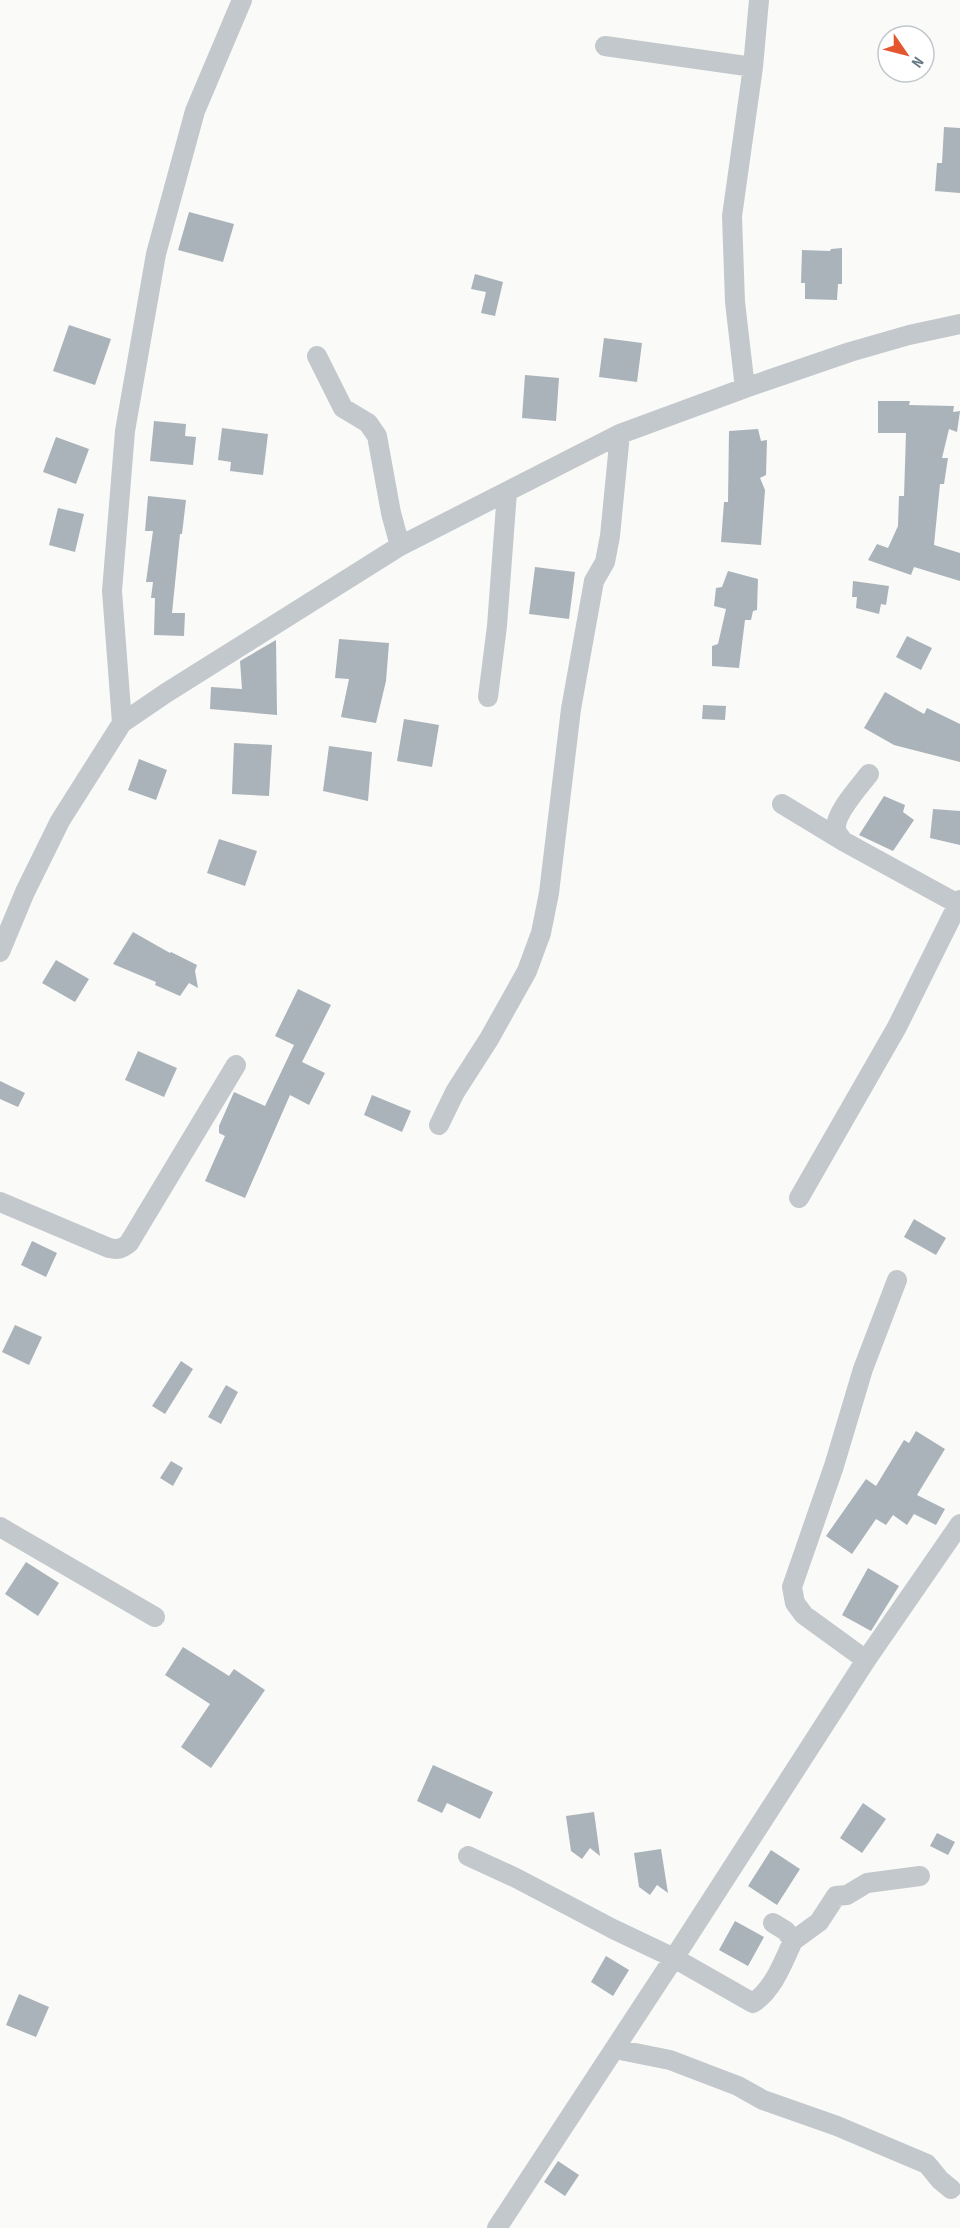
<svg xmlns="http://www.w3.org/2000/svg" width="960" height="2228" font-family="'Sofia Sans Condensed',sans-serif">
	<rect width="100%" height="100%" fill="#fafaf8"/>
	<path fill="#aab3b9" d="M944,127L960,128V193L935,191L937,163H942Z
		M189,212L234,224L223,262L178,250Z
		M842,248V284H838L837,300L805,299V283H801L802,250L830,251L831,249Z
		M475,274L503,282L495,316L481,313L486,292L471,289Z
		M69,325L111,339L95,385L53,371Z
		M604,338L642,343L637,382L599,377Z
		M525,375L559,378L556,421L522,418Z
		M878,401H910L909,405L954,406L953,412L960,411L957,432L949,429L942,458H948L944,484H940L934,545L960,553V581L914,567L911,575L868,560L877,544L888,548L898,526L899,496H904L906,433H878Z
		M154,421L186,424L185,436L196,437L193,465L150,461Z
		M222,428L268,434L263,475L230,471L231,462L218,460Z
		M758,429L761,441L767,440L766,475L760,478L765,490L761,545L721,542L724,502H728L729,431Z
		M56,437L89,449L76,484L43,472Z
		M148,496L186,500L182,534H180L172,613H185L184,636L154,635L155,598H151L153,582H146L153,531H145Z
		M58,508L84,514L75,552L49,545Z
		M535,567L575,572L569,619L529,614Z
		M728,571L758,579L757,610L753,611L751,620H745L739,668L712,666V646L718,644L726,609L714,606L716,588L722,587Z
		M853,581L889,586L886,605L881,604L879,614L856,608L857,597H852Z
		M907,636L932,648L921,670L896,657Z
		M339,639L389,643L386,681L376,723L341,717L349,679L335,678Z
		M276,640L277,715L210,709L211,687L242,689L240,661Z
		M885,692L924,714L927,708L960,724V762L894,745L864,728Z
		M703,705L726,706L725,720L702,719Z
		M404,719L439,725L432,767L397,761Z
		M234,743L272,745L269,796L232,794Z
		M329,746L372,752L368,801L323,791Z
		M139,759L167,770L156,800L128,790Z
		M884,796L905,805L903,812L914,820L893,851L859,835Z
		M933,809L960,811V845L930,838Z
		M219,839L257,851L245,886L207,873Z
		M133,932L170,953L171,952L197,965L195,971L198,988L189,983L180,996L155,985L156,982L113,964Z
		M56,960L89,979L75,1002L42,983Z
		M298,989L331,1005L302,1062L325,1073L309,1105L290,1095L245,1198L205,1181L225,1136L219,1133V1126L234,1092L265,1106L294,1045L275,1036Z
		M138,1051L177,1068L164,1097L125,1080Z
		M0,1081L25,1093L18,1107L0,1099Z
		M372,1095L411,1111L402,1132L364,1115Z
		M914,1219L946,1238L936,1255L904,1237Z
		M32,1241L57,1253L46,1277L21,1265Z
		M15,1325L42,1337L29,1365L2,1352Z
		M181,1361L193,1369L165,1414L152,1406Z
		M226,1385L238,1392L221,1424L208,1417Z
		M916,1431L945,1449L917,1495L945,1509L936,1525L914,1514L907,1525L893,1515L886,1525L876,1519L852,1554L826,1536L866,1479L876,1486L904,1440L909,1443Z
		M171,1461L183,1468L173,1486L160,1478Z
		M26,1562L59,1583L38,1616L5,1594Z
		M868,1568L899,1586L871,1631L842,1615Z
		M183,1647L229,1676L234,1669L265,1690L211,1768L181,1747L210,1704L165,1675Z
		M433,1765L493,1792L480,1819L447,1803L442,1813L417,1801Z
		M863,1803L886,1819L862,1853L840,1838Z
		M594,1812L600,1856L590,1848L582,1859L571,1851L566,1816Z
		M937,1833L955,1842L948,1855L930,1846Z
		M661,1849L668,1893L657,1885L650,1895L639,1887L634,1853Z
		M771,1850L800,1869L777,1905L748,1886Z
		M735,1921L764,1937L748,1966L719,1950Z
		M606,1956L629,1970L613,1996L591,1982Z
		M19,1994L49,2007L36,2037L6,2025Z
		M558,2161L579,2175L565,2196L544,2182Z"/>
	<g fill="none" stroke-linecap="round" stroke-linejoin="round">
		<path stroke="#c3c8cc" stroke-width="20" d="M605,46L753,67
			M317,356L343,408L368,423L377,436L391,513L400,546
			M745,388L735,302L732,216L753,67L759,0
			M488,697L497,626L507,492
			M122,723L112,591L125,431L156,254L195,111L242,0
			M782,804L843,841L958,904
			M843,841C840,836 836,833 836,828C835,813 860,786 869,774
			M0,952L25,892L60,821L122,723L166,693L400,546L620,434L745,388L850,352L909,335L960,324
			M439,1125L455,1092L489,1039L527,971L541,933L549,893L571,709L594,581L605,562L610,536L620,434
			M799,1198L897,1027L960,900
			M0,1202L109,1248C118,1250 122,1249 129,1243L236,1065
			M0,1527L155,1617
			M866,1660L804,1615L795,1603L792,1587L834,1466L863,1369L897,1280
			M468,1856L516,1878L613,1929L674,1958L753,2003C774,1989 783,1962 793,1941L786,1931L773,1923
			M793,1941L819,1922L836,1896L847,1895L867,1883L920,1876
			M615,2049L670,2060L738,2086L763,2100L837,2126L927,2164L940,2180L951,2189
			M497,2228L674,1958L866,1660L960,1524"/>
	</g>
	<g transform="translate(906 54) rotate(125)"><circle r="28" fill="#ffffff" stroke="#c1c8cd" stroke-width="1.5"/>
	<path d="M0-4.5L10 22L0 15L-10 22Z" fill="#e4572e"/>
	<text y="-9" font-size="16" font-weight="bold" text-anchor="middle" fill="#657683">N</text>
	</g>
</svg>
